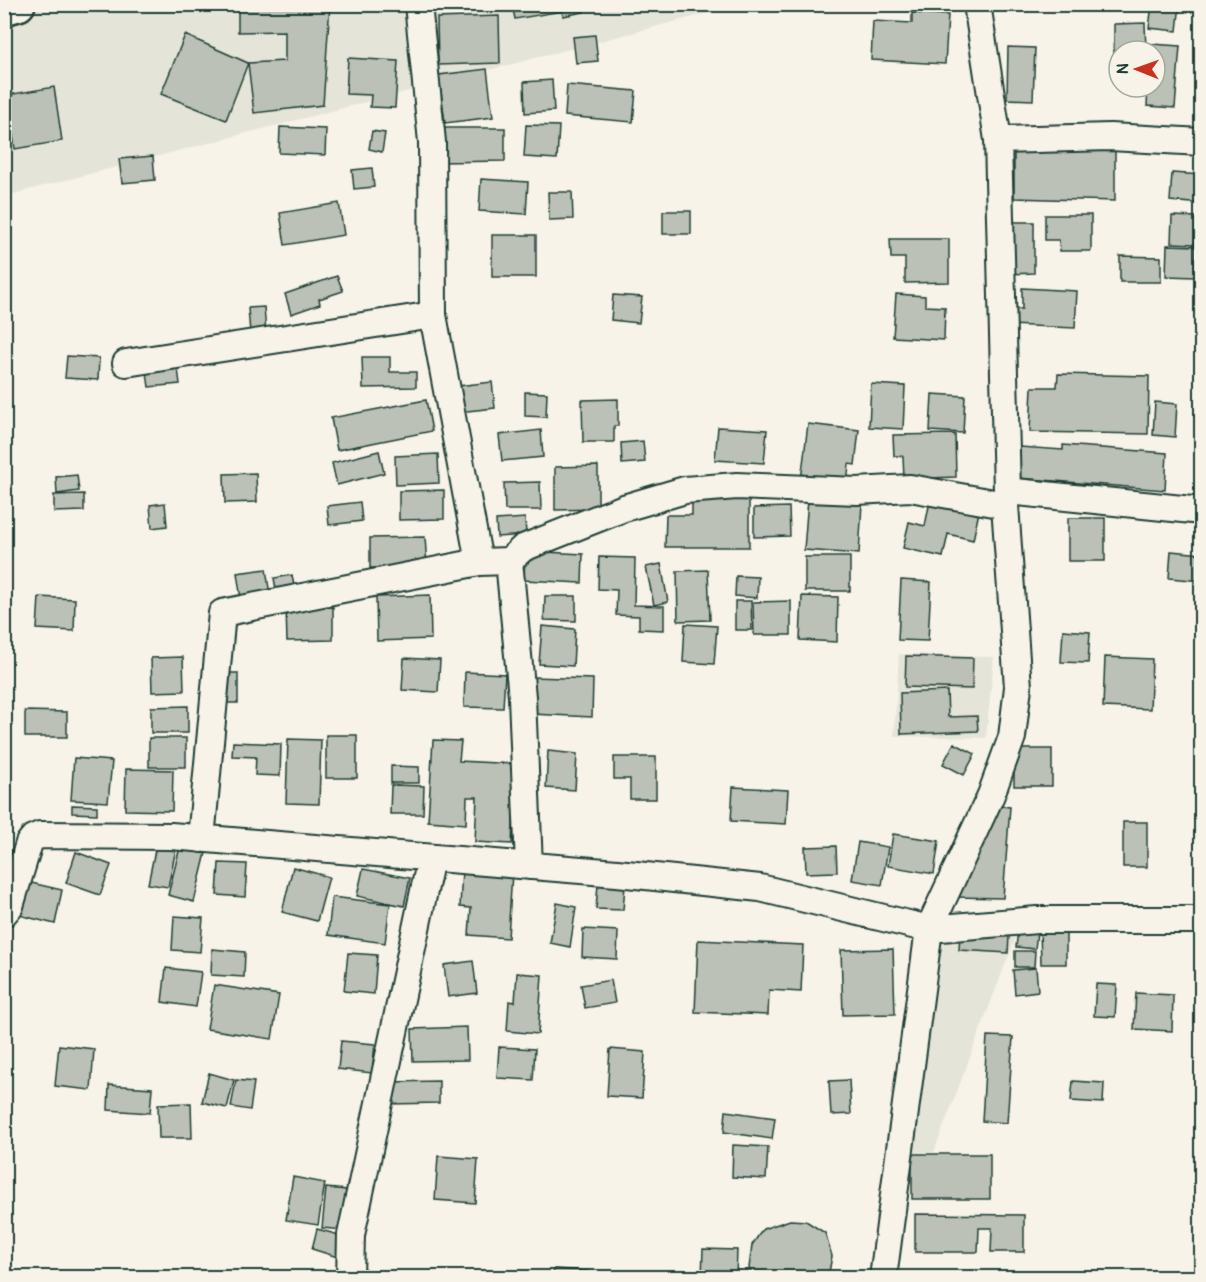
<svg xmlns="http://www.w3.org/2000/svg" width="1206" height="1282" font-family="Pangolin,sans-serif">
	<rect width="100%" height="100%" fill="#f7f3e8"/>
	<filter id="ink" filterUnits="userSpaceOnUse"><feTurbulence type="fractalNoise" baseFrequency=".0167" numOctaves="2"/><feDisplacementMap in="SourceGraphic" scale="12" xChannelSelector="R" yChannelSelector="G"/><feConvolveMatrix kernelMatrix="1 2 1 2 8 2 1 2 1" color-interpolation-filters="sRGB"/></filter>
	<g filter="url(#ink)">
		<path fill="#e5e4d9" d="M5,5H739L5,196Z
			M899,654L994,657L986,738L894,736Z
			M1021,923L934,1152L897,1154L922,933Z"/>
		<path fill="#bbc1b6" stroke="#1f3d34" stroke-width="1.5" d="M238,4H330L323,105L254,113L248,63L285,61V31L238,32Z
			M359,4H405L360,10Z
			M512,4H583L584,12L563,16L562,11L515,19Z
			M1152,4H1180L1177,31L1149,28Z
			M912,13L948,15L945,64L871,60L873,21L912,23Z
			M499,16L500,63L438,65L437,18Z
			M1145,23L1146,51H1119V53H1114V24Z
			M185,35L248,63L226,120L161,94Z
			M595,35L598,61L576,63L573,37Z
			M1151,44L1180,46L1175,108L1147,106L1148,87H1155V51H1151Z
			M1008,47L1035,48L1033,100L1007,99Z
			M348,58L398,61L395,108L370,107L371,95L346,94Z
			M487,69L493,117L445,123L439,75Z
			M552,80L554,111L525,113L524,82Z
			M567,85L636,91L633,122L565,116Z
			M54,87L62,141L15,149L7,95Z
			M526,125L559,126L557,159L524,157Z
			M280,127L326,129L325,155L279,153Z
			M437,128H505V161L438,162Z
			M372,131L385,133L382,152L369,149Z
			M1014,143H1115V201L1014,198Z
			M153,156L155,180L122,183L119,159Z
			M372,168L374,187L354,189L352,170Z
			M1172,173L1202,175V204L1170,201Z
			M481,179L528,182L526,214L479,211Z
			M548,192H572L573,219L549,220Z
			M339,203L344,235L285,245L280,213Z
			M663,211H691V234H663Z
			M1045,215H1091V251H1060L1059,240H1045Z
			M1172,216L1196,217L1195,244L1171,243Z
			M1008,222H1034V273L1008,274Z
			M492,235H536V277H492Z
			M890,239H949V282L905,283V258H891Z
			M1167,245L1196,246L1195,277L1166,276Z
			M1120,256L1161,257V282H1120Z
			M337,276L343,291L319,299L320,304L291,314L285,294Z
			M1022,288L1077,291L1075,328L1008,325L1009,309H1022Z
			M896,294L925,296V306L945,307L944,340L893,337Z
			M613,295L642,297L639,323L611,320Z
			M264,307L266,332L250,333L248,308Z
			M67,356L99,358L98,380L65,378Z
			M362,357H390V372H416V387L363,388Z
			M178,369L180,384L149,387L147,373Z
			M1058,374L1149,376L1148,434L1030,432L1032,387H1057Z
			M492,382L495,408L458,412L449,387Z
			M871,384L905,386L903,429L869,427Z
			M525,392L547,393L546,417L525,416Z
			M932,394L965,396L963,433L930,431Z
			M618,399V426H614V442H583L582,400Z
			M426,400L432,431L337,450L331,418Z
			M1155,402L1177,404L1175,437L1153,435Z
			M808,424L859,430L855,465L849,464L847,485L801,480Z
			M718,427L767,430L764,463L715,460Z
			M541,430L543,457L502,461L499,435Z
			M955,434L956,477L904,479L903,456H894L893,435Z
			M643,441L645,462L622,464L621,443Z
			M1063,445L1167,453L1165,490L1018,478L1020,447L1063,450Z
			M379,451L384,473L337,485L332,463Z
			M438,454L439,483L396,485L395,456Z
			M598,466V509L555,510V467Z
			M256,473L257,502L225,503L224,474Z
			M77,475L79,491L57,494L56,477Z
			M540,482L541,510H505L504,483Z
			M444,490V519L399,520V491Z
			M84,494V511L54,512V495Z
			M931,496L980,507L973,540L948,534L943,557L903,548L909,522L925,526Z
			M692,499L749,500V547H665L666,515H692Z
			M808,499L862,503L859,554L804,550Z
			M360,502L362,521L329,525L327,506Z
			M165,503L167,526L152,528L150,505Z
			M789,507L790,536L754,537V508Z
			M525,518L526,535L497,537L496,520Z
			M1068,518H1105V561H1068Z
			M425,537L427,567L370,568V538Z
			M525,551L583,554L582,583L524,580Z
			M1171,551L1202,554V581L1169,578Z
			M599,557L635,558L634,605L664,606V630L639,629V616L616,615L617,590L598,589Z
			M805,557H850V591H805Z
			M661,564L668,602L654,605L646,567Z
			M266,569L270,595L241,599L237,573Z
			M708,570L710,620L678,621L677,571Z
			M292,575L295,592L277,595L274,578Z
			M736,576L758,577L757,598L735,596Z
			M901,580L931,582L928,641L898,640Z
			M430,595L431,639L377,641L376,597Z
			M545,596H576V621L544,620Z
			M802,596L838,597L837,642L800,640Z
			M39,597L75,599L74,631L37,629Z
			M735,601H751L752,630H735Z
			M791,601V635H754L753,602Z
			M333,607V640L287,641L286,608Z
			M685,624L717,626L714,664L683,662Z
			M542,626L575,629L573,666L539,664Z
			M1063,630L1090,632L1088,663L1061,662Z
			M906,656L973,658L972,689L905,687Z
			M183,657L184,691L152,692L151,658Z
			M1105,657L1152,659L1150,709L1103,707Z
			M404,658L440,660L438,692L402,690Z
			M465,672L505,674L503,708L464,707Z
			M223,673H238V703H224Z
			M532,677L593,679L592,717L531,714Z
			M947,691L948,717L977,716L978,731L901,734L900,693Z
			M188,706V733H151V707Z
			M25,711L67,712V737H25Z
			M326,735H357V778H326Z
			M149,738H186V767H149Z
			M288,739L321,740L319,804L286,803Z
			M433,740L461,741L459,761L516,764L512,844L475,842L477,797H467L466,824L428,821Z
			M233,742L281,744L280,776L255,775L256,757L232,756Z
			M954,743L975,754L964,775L943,764Z
			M1014,749H1052V786H1014Z
			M548,751L577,754L575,790L546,788Z
			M614,757H656V799H630V779H614Z
			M74,758L112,761L108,802L71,800Z
			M391,766L419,767V783H391Z
			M126,769L173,770L172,811L125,810Z
			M391,785L424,786L423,814H390Z
			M733,787L788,790L786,824L731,821Z
			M72,805L97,806V814L72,813Z
			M991,805L1010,807L1003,898L955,897Z
			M1123,822H1147V867H1123Z
			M893,834L939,841L934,874L888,866Z
			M858,842L888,847L882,885L852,880Z
			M156,845L176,849L168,887L148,884Z
			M836,846L837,872L806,873L805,847Z
			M180,847L206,853L194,902L168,895Z
			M76,852L111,865L100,895L66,883Z
			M219,863L247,864L245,897L217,895Z
			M293,867L329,877L317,921L282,912Z
			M363,869L410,878L404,906L357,896Z
			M462,869L512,872L508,938L469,935L471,908L460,907Z
			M27,882L62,890L55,924L19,915Z
			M598,884L625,886L623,910L596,909Z
			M332,897L390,904L385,943L328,935Z
			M557,903L576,907L570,947L550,943Z
			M174,916L203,918L200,952L172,950Z
			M1040,928H1066V964H1041Z
			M583,929L618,931L617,959L582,957Z
			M1018,930L1037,932L1035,949L1016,947Z
			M960,934L1009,936L1008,953L959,950Z
			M698,940L803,945L801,992L769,990L768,1015L695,1012Z
			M212,949L245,952L244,977L211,975Z
			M893,949L895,1014L843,1015L841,950Z
			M1015,951H1035L1034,967H1015Z
			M348,953L377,955L374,994L344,991Z
			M473,961L477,993L448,997L444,965Z
			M166,968L201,972L196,1007L162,1002Z
			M1036,968L1038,991L1015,994L1013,970Z
			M517,973L542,975L538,1034L507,1031L509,1001L515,1002Z
			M611,980L615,1003L585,1008L581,985Z
			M1096,984L1117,985L1115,1017L1094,1016Z
			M214,985L279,995L272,1039L207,1029Z
			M1136,993L1173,995L1172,1031L1134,1029Z
			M467,1027L468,1060L413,1061L412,1029Z
			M987,1036L1013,1037L1007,1123L982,1121Z
			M341,1041L375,1044L372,1073L338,1069Z
			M59,1045L94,1049L91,1090L55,1086Z
			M499,1047L535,1049L533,1080L497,1078Z
			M610,1049L645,1052L642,1098L607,1096Z
			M209,1073L234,1080L227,1108L202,1102Z
			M236,1080L254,1082L250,1110L231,1107Z
			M849,1080L851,1114L831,1115L829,1081Z
			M439,1081V1103L390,1104L389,1082Z
			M1073,1081L1104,1083L1103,1103L1071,1101Z
			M109,1085L152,1088L150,1113L108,1110Z
			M191,1103L192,1138H159L158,1104Z
			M726,1111L775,1118L772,1139L724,1132Z
			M733,1145L768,1147L766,1179L732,1177Z
			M912,1154H990V1199H912Z
			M438,1156L478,1159L475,1203L435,1200Z
			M293,1177L325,1183L318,1225L286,1220Z
			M326,1188L347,1190L344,1230L322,1228Z
			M915,1214L1024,1215V1252H991L992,1228H979L978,1252H915Z
			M790,1220L806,1221L825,1233L832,1256L828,1278H753L749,1268L752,1245L763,1229Z
			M317,1229L350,1238L344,1259L312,1249Z
			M703,1249L737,1250L736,1278H702Z
			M554,1269L588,1271V1278H520V1274L553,1275Z"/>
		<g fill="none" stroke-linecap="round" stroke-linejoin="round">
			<g stroke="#1f3d34" stroke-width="30">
				<path id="minor" d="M418,4L432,142L433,315L479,562
					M998,140L1110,137L1202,142
					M126,363L433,315
					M1007,491L1202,511
					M509,561L523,548L624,508L685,490L737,486L857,491L910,488L1005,505
					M201,839L222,613L479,562L509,561L522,697L529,866
					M4,913L10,906L29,843L33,838L40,835L171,836L617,873L760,888L929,929L1037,920H1202
					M350,1278L351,1235L431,858
					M883,1278L929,929L991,795L1012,737L1018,687L1005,505L1007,491L998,140L977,4"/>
			</g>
			<g stroke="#1f3d34" stroke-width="38">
				<path id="primary" d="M4,8L18,4"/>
			</g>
			<use href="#minor" stroke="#f7f3e8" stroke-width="26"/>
			<use href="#primary" stroke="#f7f3e8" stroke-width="33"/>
		</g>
	</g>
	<rect width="1206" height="1282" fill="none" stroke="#f7f3e8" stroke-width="24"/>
	<rect x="12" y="12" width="1182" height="1258" fill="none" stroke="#1f3d34" stroke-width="2" filter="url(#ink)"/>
	<g transform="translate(1137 69) rotate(271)"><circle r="28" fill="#f7f3e8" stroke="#a1aaa0" stroke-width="1.5"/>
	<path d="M0-4.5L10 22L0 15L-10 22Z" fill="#c8321e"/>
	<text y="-9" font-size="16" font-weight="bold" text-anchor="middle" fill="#1f3d34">N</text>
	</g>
</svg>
